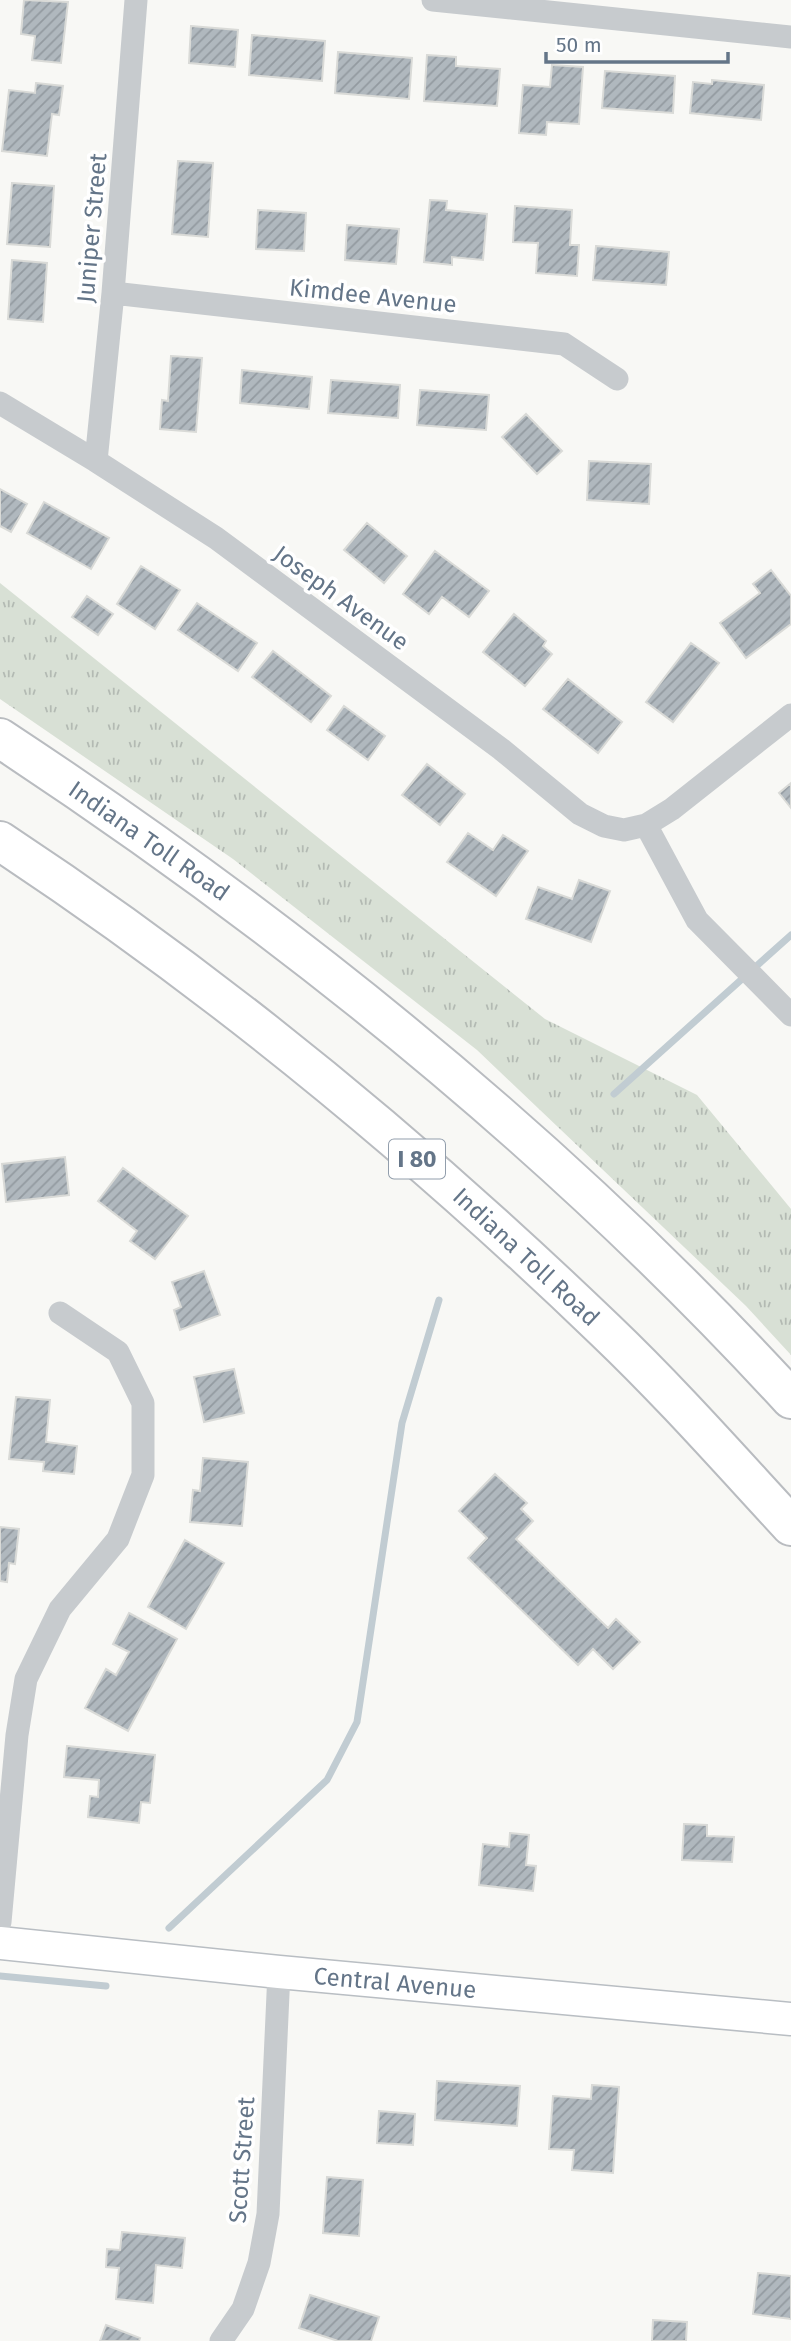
<svg xmlns="http://www.w3.org/2000/svg" width="791" height="2341" font-family="'Fira Sans',sans-serif">
	<defs>
		<pattern id="grass-tufts" width="24" height="20" patternUnits="userSpaceOnUse" patternTransform="scale(1.75)"><rect width="24" height="20" fill="#d8e0d5"/><path d="M3 7l-1-3M5 7V3M7 7l1-3M15 17l-1-3M17 17v-4M19 17l1-3" fill="none" stroke="#b3bab3"/></pattern>
		<pattern id="building-hatch" width="6" height="6" patternUnits="userSpaceOnUse" patternTransform="scale(1.75)"><rect width="6" height="6" fill="#b0b8be"/><path d="M-1 1l2-2M0 6l6-6M5 7l2-2" fill="none" stroke="#939aa0"/></pattern>
	</defs>
	<rect width="100%" height="100%" fill="#f8f8f5"/>
	<path fill="url(#grass-tufts)" d="M0,583L545,1019L697,1095L791,1209V1355L746,1306L477,1050L233,859L0,699Z"/>
	<g fill="none" stroke-linecap="round" stroke-linejoin="round">
		<path stroke="#c1ccd2" stroke-width="7" d="M614,1094L791,935
			M169,1928L327,1780L357,1722L402,1423L439,1300
			M0,1976L106,1986"/>
	</g>
	<path fill="url(#building-hatch)" stroke="#d9dad7" stroke-width="2" d="M24,0L68,2L61,63L32,60L35,36L21,34Z
		M191,26L238,30L235,67L189,63Z
		M252,35L325,41L322,81L249,75Z
		M338,52L412,58L409,99L335,93Z
		M427,55L456,57V66L500,69L497,106L424,101Z
		M552,65L583,67L579,124L547,122L546,135L519,133L523,85L550,87Z
		M605,71L675,76L673,113L602,108Z
		M712,80L764,85L761,120L690,113L693,82L712,84Z
		M36,83L63,86L59,115L52,114L47,156L2,151L9,90L35,93Z
		M178,161L213,163L208,237L172,234Z
		M12,183L54,186L50,247L7,244Z
		M430,200L447,201L446,210L487,214L483,260L452,257V265L424,262Z
		M515,206L572,210L570,245H579L577,276L536,273L538,243L513,242Z
		M258,210L306,213L304,251L256,249Z
		M347,225L399,229L396,264L345,260Z
		M596,246L669,252L666,285L593,280Z
		M12,260L47,263L43,322L8,319Z
		M171,356L202,358L196,432L160,429L162,400L168,401Z
		M242,370L312,377L309,409L240,403Z
		M331,380L400,385L398,418L328,413Z
		M420,390L489,395L486,430L417,425Z
		M526,414L562,451L537,474L502,437Z
		M589,461L651,464L649,504L587,500Z
		M0,489L27,504L11,532L0,526Z
		M44,502L109,538L91,569L27,533Z
		M367,523L407,556L384,583L344,550Z
		M435,551L489,591L469,617L442,597L429,614L403,594Z
		M141,566L180,590L155,629L117,604Z
		M771,570L791,596V624L746,658L720,623L760,593L753,584Z
		M87,596L113,614L98,635L72,617Z
		M197,603L257,643L238,671L178,630Z
		M514,614L546,641L543,646L552,654L525,686L483,652Z
		M691,643L719,663L673,722L646,702Z
		M273,651L331,696L311,722L252,677Z
		M568,679L622,722L598,753L543,709Z
		M344,706L385,736L368,760L327,730Z
		M427,764L465,794L440,825L402,795Z
		M791,783V808L779,793Z
		M468,833L493,850L503,835L528,851L496,896L447,862Z
		M579,880L610,891L591,942L526,919L538,887L572,899Z
		M65,1157L69,1195L6,1202L2,1164Z
		M123,1168L188,1216L155,1259L130,1241L137,1231L98,1201Z
		M204,1271L220,1315L180,1330L174,1310L181,1307L172,1282Z
		M234,1369L244,1413L204,1422L194,1377Z
		M16,1397L50,1400L46,1442L77,1446L74,1474L43,1471L44,1462L9,1459Z
		M203,1458L248,1462L242,1526L190,1522L193,1490L200,1491Z
		M495,1474L527,1503L521,1509L533,1521L516,1539L608,1628L616,1619L640,1642L613,1669L593,1649L578,1665L468,1558L487,1538L459,1511Z
		M0,1527L19,1529L15,1564L9,1563L7,1582L0,1581Z
		M185,1540L224,1563L186,1629L148,1607Z
		M129,1613L177,1639L128,1731L85,1708L106,1669L116,1675L129,1652L113,1644Z
		M67,1746L155,1755L150,1803L141,1802L139,1823L88,1817L90,1796L98,1797L99,1780L64,1777Z
		M684,1824L707,1825V1836L734,1837L732,1862L682,1860Z
		M510,1833L529,1835L526,1865L536,1866L533,1891L479,1885L483,1844L509,1847Z
		M437,2081L520,2086L517,2126L435,2120Z
		M592,2085L619,2087L613,2173L572,2170L574,2150L549,2149L553,2096L591,2099Z
		M379,2111L415,2114L413,2145L377,2143Z
		M327,2177L363,2180L359,2236L323,2233Z
		M122,2232L185,2238L182,2268L156,2265L153,2303L116,2299L119,2268L106,2267L107,2249L120,2250Z
		M758,2273L791,2276V2319L753,2314Z
		M310,2295L379,2317L371,2341H338L299,2328Z
		M653,2320L687,2322L686,2341H652Z
		M106,2325L140,2338L139,2341H100Z"/>
	<g fill="none" stroke-linecap="round" stroke-linejoin="round">
		<g stroke="#b9bec3" stroke-width="35">
			<path id="secondary" d="M0,1943L279,1972L791,2019"/>
		</g>
		<g stroke="#b9bcc0" stroke-width="42">
			<path id="highway" d="M0,738C287,927 558,1145 791,1399
				M0,841C217,984 418,1150 605,1330C670,1392 730,1460 791,1526"/>
		</g>
		<path stroke="#c7cbce" stroke-width="23" d="M433,0L791,37
			M113,293L564,344L617,379
			M0,403L96,461L216,538L501,749L580,814L604,826L624,830L646,825L672,809L791,715
			M96,461L113,293L136,0
			M646,825L697,920L791,1015
			M0,1922L17,1735L26,1679L60,1609L118,1539L143,1475V1403L118,1352L60,1313
			M221,2341L243,2309L259,2263L268,2214L279,1972"/>
		<use href="#secondary" stroke="#fff" stroke-width="32"/>
		<use href="#highway" stroke="#fff" stroke-width="38"/>
	</g>
	<g text-anchor="middle" dominant-baseline="central" stroke-width="7" stroke-linejoin="round" paint-order="stroke">
		<rect fill="#fff" stroke="#929eac" stroke-width="2" x="389" y="1139.5" width="56" height="39" rx="5"/>
		<g font-size="23" font-weight="bold" fill="#647588">
			<text x="417" y="1159">I 80</text>
		</g>
		<g font-size="24" fill="#647588" stroke="#fff">
			<text transform="translate(92 228) rotate(-85)">Juniper Street</text>
			<text transform="translate(373 296) rotate(6)">Kimdee Avenue</text>
			<text transform="translate(341 598) rotate(36)">Joseph Avenue</text>
			<text transform="translate(149 841) rotate(35)">Indiana Toll Road</text>
			<text transform="translate(526 1257) rotate(43)">Indiana Toll Road</text>
			<text transform="translate(395 1983) rotate(5)">Central Avenue</text>
			<text transform="translate(242 2160) rotate(-86)">Scott Street</text>
		</g>
	</g>
	<path d="M546 52v10h182v-10" fill="none" stroke="#647588" stroke-width="3.5"/>
	<text x="556" y="52" font-size="21" fill="#647588" stroke="#ffffff" stroke-width="5" paint-order="stroke">50 m</text>
</svg>
